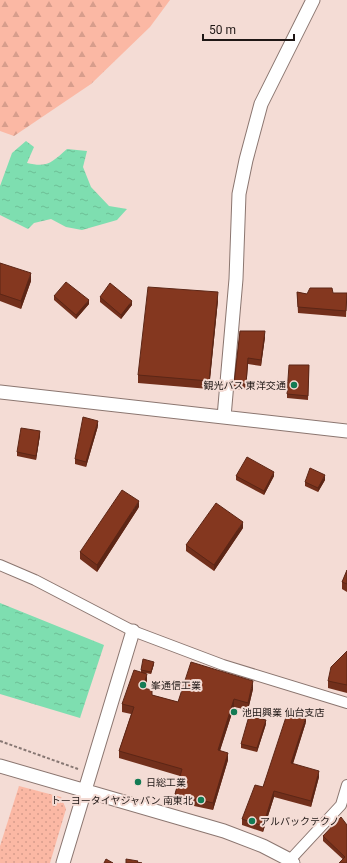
<svg xmlns="http://www.w3.org/2000/svg" width="347" height="863" font-family="Roboto,'Noto Sans JP',sans-serif">
	<defs>
		<pattern id="grass-dots" width="8" height="8" patternUnits="userSpaceOnUse"><rect width="8" height="8" fill="#fbb8a4"/><path d="M2 2h.1M6 6h.1" fill="none" stroke="#d79d8c" stroke-width="1.8" stroke-linecap="round"/></pattern>
		<pattern id="forest-firs" width="22" height="20" patternUnits="userSpaceOnUse"><rect width="22" height="20" fill="#fbb8a4"/><path d="M5 1l3.5 6h-7zM16 11l3.5 6h-7z" fill="#d79d8c"/></pattern>
		<pattern id="water-ripples" width="26" height="14" patternUnits="userSpaceOnUse"><rect width="26" height="14" fill="#7edeb0"/><path d="M2 4q2-2 4 0t4 0M15 11q2-2 4 0t4 0" fill="none" stroke="#6cbe96"/></pattern>
	</defs>
	<rect width="100%" height="100%" fill="#f4dcd5"/>
	<path fill="url(#grass-dots)" d="M19,786L61,797L66,809L50,863H0V846Z"/>
	<path fill="url(#forest-firs)" d="M0,0H170L150,27L91,84L14,136L0,131Z"/>
	<path fill="url(#water-ripples)" d="M26,141L34,147L27,163C48,168 52,162 67,149L87,151L83,167L91,187L109,206L127,209L117,220L82,230L66,227L51,219L34,223L28,229L0,215V186L12,153Z
		M0,603L104,645L80,718L0,694Z"/>
	<g fill="none" stroke-linecap="round" stroke-linejoin="round">
		<g stroke="#8b7670" stroke-width="12">
			<path id="minor" d="M0,565L35,580L133,631L223,665L347,703
				M290,860L341,805L347,785"/>
		</g>
		<g stroke="#8b7670" stroke-width="15">
			<path id="tertiary" d="M0,392L347,431
				M224,417L236,279L239,194L246,160L261,104L313,0
				M0,766L224,831L263,846L290,860L293,863
				M63,863L133,631"/>
		</g>
		<path stroke="#877773" stroke-width="2" stroke-dasharray="3 2" stroke-linecap="butt" d="M0,741L78,769"/>
		<use href="#minor" stroke="#fff" stroke-width="10"/>
		<use href="#tertiary" stroke="#fff" stroke-width="13"/>
	</g>
	<path fill="#722f1b" d="M0,263L31,281L21,309L0,301Z
		M297,292L307,294L333,293H347L346,317L298,313Z
		M54,296L89,304L76,319L54,300Z
		M100,297L132,305L121,319L100,302Z
		M218,300L209,389L138,383V375Z
		M240,331L265,337L261,366L248,364L246,390L234,389V384Z
		M309,365L308,400L287,398V394Z
		M98,426L86,467L75,464V459Z
		M40,435L36,460L17,456V452Z
		M236,476H274L264,495L236,480Z
		M325,480L318,492L305,486V482Z
		M139,507L97,572L80,559V552Z
		M243,528L214,571L186,551V545Z
		M347,570V592L342,589V582Z
		M347,651V693L328,688V681Z
		M154,664L151,674L145,673L147,681L145,688L152,695L178,702L253,689L248,710L234,707L220,750L228,760L213,810L175,802V794L180,776L119,758V751L131,714L122,712V704L141,672V670Z
		M306,722L293,764L319,777L311,807L274,797L263,832L242,825V819Z
		M266,724L257,752L241,748V744Z
		M347,825V863L323,841V836Z"/>
	<path fill="#5c2616" d="M31,273V281L21,309V301Z
		M218,292V300L209,389V381Z
		M89,300V304L76,319V315Z
		M132,301V305L121,319V315Z
		M265,331V337L261,366V360Z
		M98,421V426L86,467V462Z
		M40,431V435L36,460V456Z
		M274,472V476L264,495V491Z
		M325,475V480L318,492V488Z
		M139,501V507L97,572V565Z
		M243,522V528L214,571V565Z
		M154,662V664L151,674V672Z
		M147,674V681L143,695V688Z
		M253,681V689L248,710V703Z
		M234,699V707L218,757V750Z
		M306,717V722L291,769V763Z
		M266,720V724L257,752V748Z
		M228,753V760L213,810V803Z
		M319,771V777L311,807V801Z
		M274,791V797L263,832V826Z"/>
	<path fill="#84371f" stroke="#5c2616" d="M0,263L31,273L21,301L0,294Z
		M66,282L89,300L76,315L54,296Z
		M110,283L132,301L121,315L100,297Z
		M148,287L218,292L209,381L138,375Z
		M310,288H332L333,293H347L346,311L298,307L297,292L307,294Z
		M240,331H265L261,360L248,358L246,384H234Z
		M289,365H309L308,396L287,394Z
		M83,417L98,421L86,462L75,459Z
		M21,428L40,431L36,456L17,452Z
		M247,457L274,472L264,491L236,476Z
		M310,468L325,475L318,488L305,482Z
		M122,490L139,501L97,565L80,552Z
		M216,503L243,522L214,565L186,545Z
		M347,570V584L342,582Z
		M347,651V685L328,681L331,667Z
		M143,659L154,662L151,672L141,670Z
		M191,662L253,681L248,703L234,699L218,750L228,753L213,803L175,794L182,769L119,751L134,707L122,704L134,670L147,674L143,688L152,690V695L178,702Z
		M288,711L306,717L291,763L319,771L311,801L274,791L263,826L242,819L255,785L263,787Z
		M249,716L266,720L257,748L241,744Z
		M341,817L347,825V863H339L345,857L323,836Z
		M106,859L113,863H104Z
		M126,859L138,861L137,862L142,863H126Z"/>
	<g fill="#137b54" stroke="#f4dcd5" stroke-width="1.5">
		<circle cx="294" cy="385" r="4"/>
		<circle cx="143" cy="685" r="4"/>
		<circle cx="234" cy="712" r="4"/>
		<circle cx="138" cy="782" r="4"/>
		<circle cx="201" cy="800" r="4"/>
		<circle cx="252" cy="821" r="4"/>
	</g>
	<g text-anchor="middle" dominant-baseline="central" stroke-width="4" stroke-linejoin="round" paint-order="stroke">
		<g font-size="10" fill="#1f1715" stroke="#f4dcd5" text-anchor="start">
			<text x="286" y="385" text-anchor="end">観光バス 東洋交通</text>
			<text x="151" y="685">峯通信工業</text>
			<text x="242" y="712">池田興業 仙台支店</text>
			<text x="146" y="782">日総工業</text>
			<text x="193" y="800" text-anchor="end">トーヨータイヤジャパン 南東北</text>
			<text x="260" y="821">アルパックテクノ</text>
		</g>
	</g>
	<path d="M203 34v6h91v-6" fill="none" stroke="#1f1715" stroke-width="2"/>
	<text x="209" y="34" font-size="12" fill="#1f1715" stroke="#f4dcd5" stroke-width="3" paint-order="stroke">50 m</text>
</svg>
